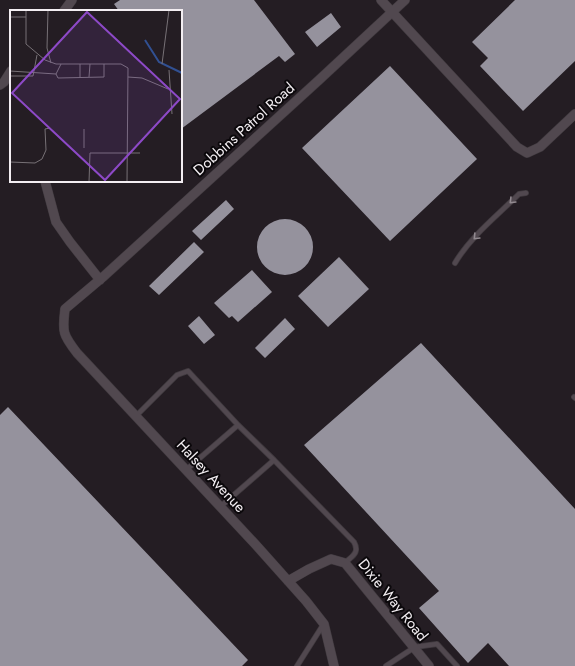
<svg xmlns="http://www.w3.org/2000/svg" width="575" height="666" font-family="Jost,sans-serif">
	<rect width="100%" height="100%" fill="#241d23"/>
	<path fill="#95929d" d="M120,0H254L295,54L285,62L279,56L181,129V11H119L114,4Z
		M515,0H575V61L523,111L480,66L488,58L472,42Z
		M331,13L341,27L317,47L305,32Z
		M390,66L477,159L390,241L302,148Z
		M226,200L234,209L201,240L192,231Z
		M257 247a28 28 0 1 1 56 0a28 28 0 1 1-56 0Z
		M194,242L204,252L159,295L149,286Z
		M339,257L369,289L328,327L298,296Z
		M252,270L272,292L238,322L232,316L229,318L214,303Z
		M199,316L215,335L204,344L188,326Z
		M285,318L295,329L265,358L255,348Z
		M421,343L575,509V666H509L488,643L468,663L419,608L439,591L304,445Z
		M8,407L248,660L242,666H0V415Z"/>
	<g fill="none" stroke-linecap="round" stroke-linejoin="round">
		<g stroke="#403a3f" stroke-width="6">
			<path id="lane" d="M455,263C471,236 497,216 519,194L526,193
				M574,397L575,398
				M136,416L177,375L188,371L238,425L274,460L354,542C360,553 352,556 345,563
				M186,470L238,425
				M220,507L274,460
				M297,666L323,625
				M386,666L415,647L437,644L457,666"/>
		</g>
		<g stroke="#403a3f" stroke-width="10">
			<path id="street" d="M381,0L517,147L527,153L540,147L575,114
				M64,11L72,0
				M0,85L4,82L11,71
				M45,181L56,222L70,242L100,280
				M288,581L309,569L331,559L345,563L429,666
				M334,666L324,624L306,601L256,545L77,353C63,335 62,332 65,309L103,277L319,80L405,0"/>
		</g>
		<use href="#lane" stroke="#51484f" stroke-width="4.5"/>
		<use href="#street" stroke="#51484f" stroke-width="9"/>
	</g>
	<defs><path id="oneway-chevron" d="M-2-3.5L2.5 0L-2 3.5" fill="none" stroke-width="1.6" stroke-linecap="round" stroke-linejoin="round"/></defs>
	<g stroke="#928a90">
		<use href="#oneway-chevron" transform="translate(512 201) rotate(135)"/>
		<use href="#oneway-chevron" transform="translate(476 237) rotate(134)"/>
	</g>
	<g text-anchor="middle" dominant-baseline="central" stroke-width="4" stroke-linejoin="round" paint-order="stroke">
		<g font-size="15" fill="#f3eef2" stroke="#0b080b">
			<text transform="translate(244 129) rotate(-42)">Dobbins Patrol Road</text>
			<text transform="translate(211 476) rotate(47)">Halsey Avenue</text>
			<text transform="translate(393 600) rotate(51)">Dixie Way Road</text>
		</g>
	</g>
	<g transform="translate(10 10)">
		<rect width="172" height="172" fill="#241d23"/>
		<path fill="none" stroke="#315092" stroke-width="2" d="M135,30L149,52L172,63"/>
		<path fill="none" stroke="#777176" stroke-width="1" d="M16,0V34L35,50L46,54H111L118,58L117,172M38,0L37,38L41,53M0,7H16M152,54L159,0M159,60L162,104M0,61L46,64L51,54M46,64L48,68L94,67V54M0,66H23L27,45M79,67L80,54M118,67L132,68L158,79M70,68V54M74,119V138M0,152L25,153L32,149L36,140L35,119L40,118M79,172L80,143H130"/>
		<path fill="#8d49c7" fill-opacity="0.15" stroke="#8d49c7" stroke-width="2" d="M77,2L170,89L95,170L2,83Z"/>
		<rect width="172" height="172" fill="none" stroke="#f3eef2" stroke-width="2"/>
	</g>
</svg>
